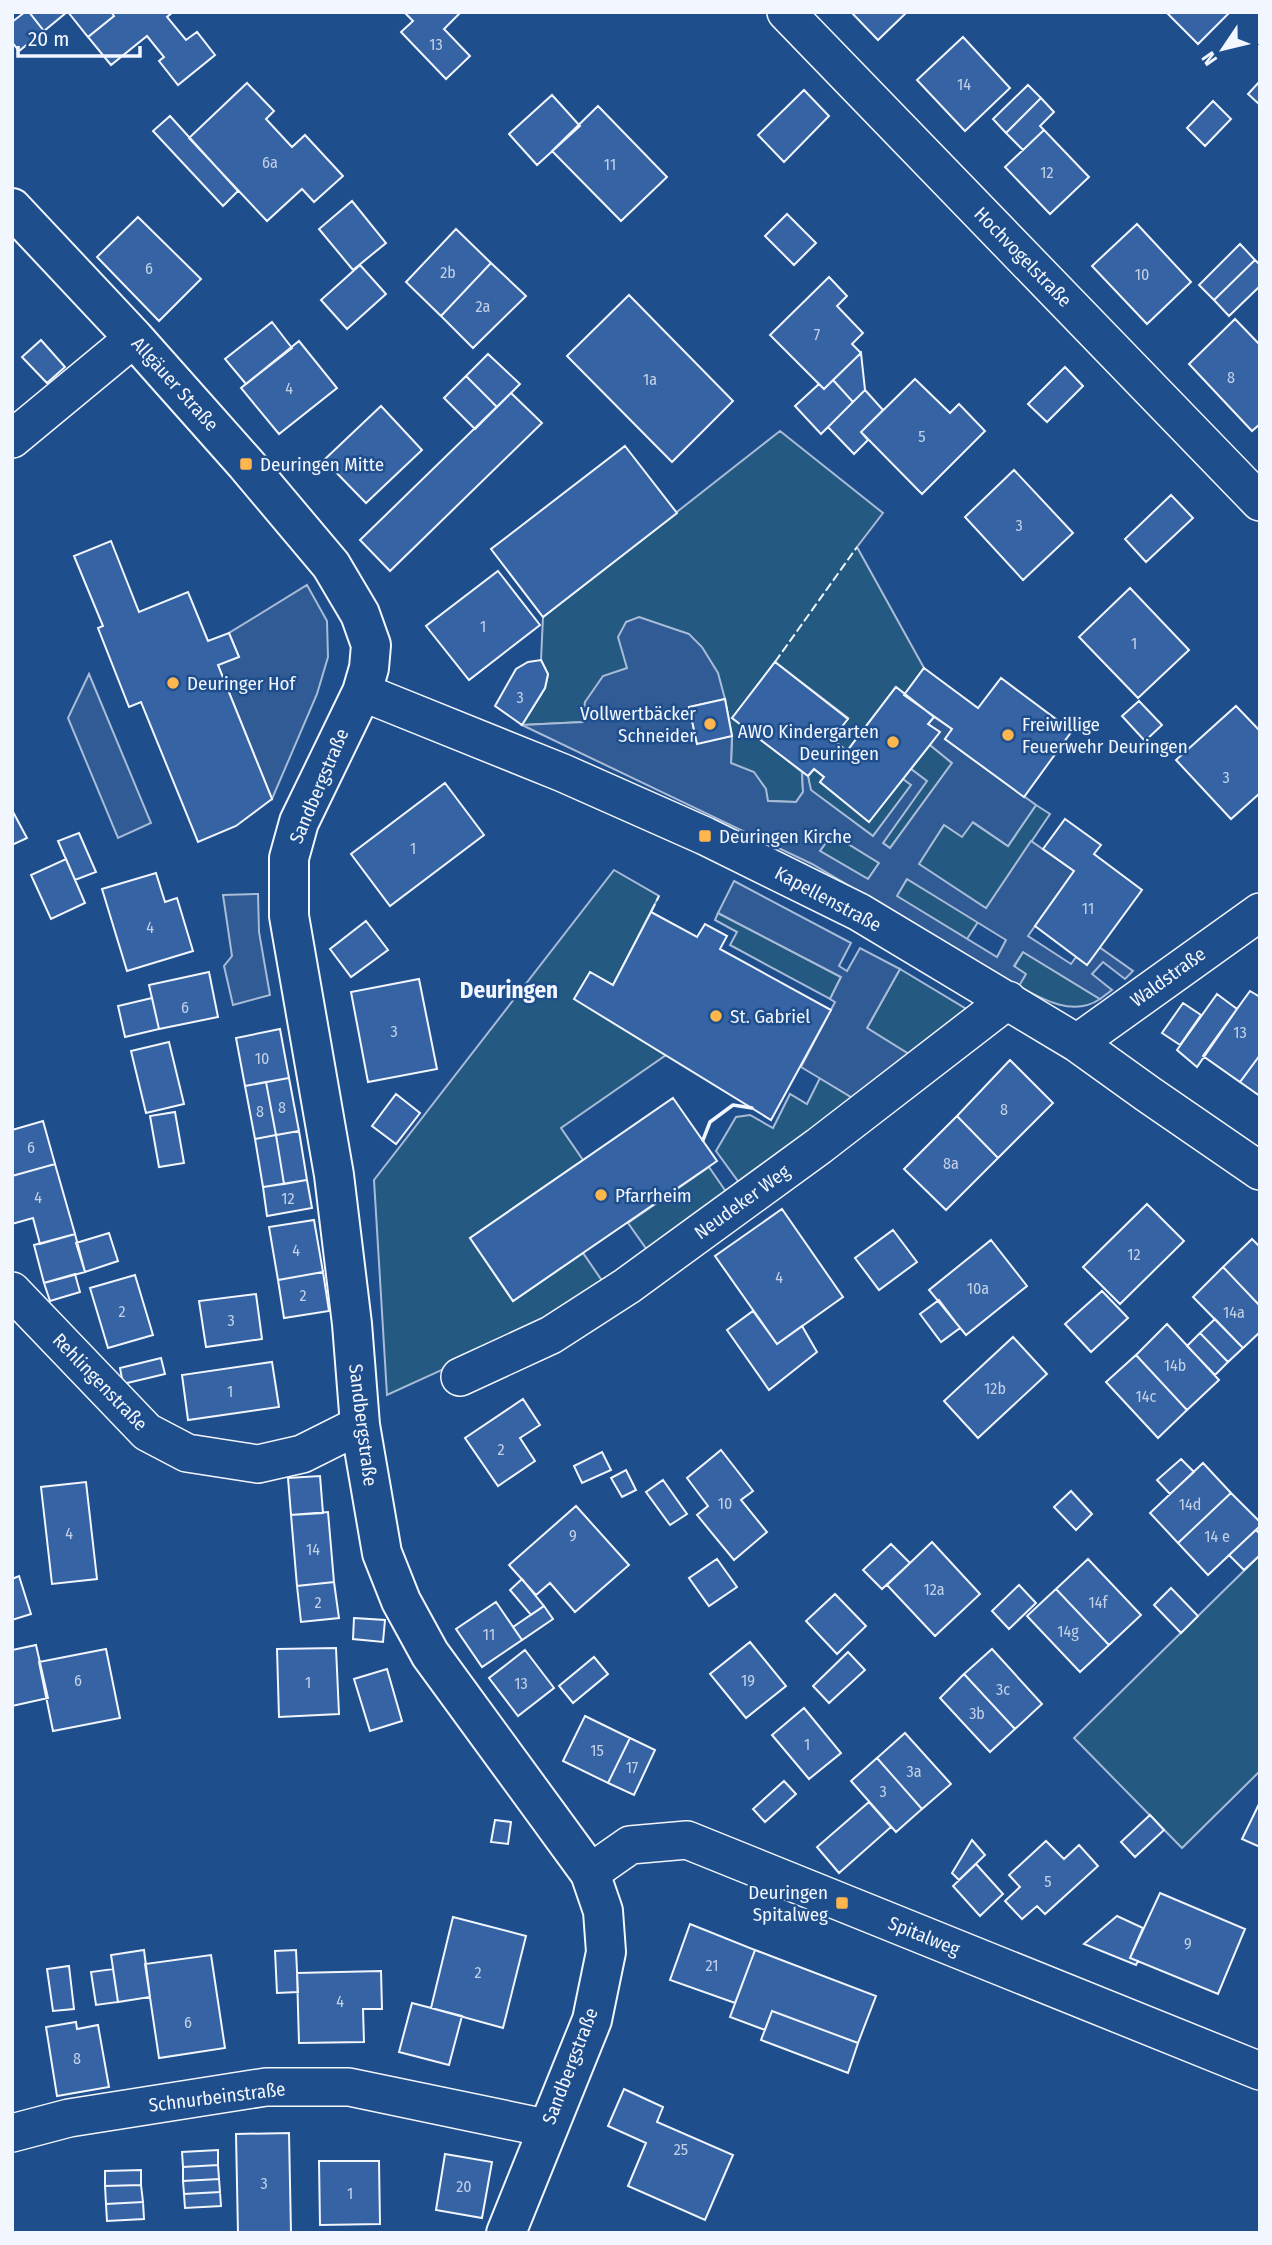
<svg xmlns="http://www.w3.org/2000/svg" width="1272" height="2245" font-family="'Fira Sans Condensed',sans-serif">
	<rect width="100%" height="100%" fill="#1f4e8c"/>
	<path fill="#245a82" stroke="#a8bbd7" stroke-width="2" d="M780,431L883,513L857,547L924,668L904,695L895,688L847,751L832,739L848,718L775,662L733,717L802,772L803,792L796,802L768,801L731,763L732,736L725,699L689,634L639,618L626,622L628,668L585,702L583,722L522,725L545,688L548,675L541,660L543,617Z
		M930,745L952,763L890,848L883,843L926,781L911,769Z
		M814,769L824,777L820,782L869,821L903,779L912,784L873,836L810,790L808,776Z
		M1036,805L1050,814L986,909L918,864L944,825L972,822L1008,846Z
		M832,834L879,863L868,879L820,851Z
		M614,870L659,896L613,985L590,972L575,999L666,1055L561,1128L583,1160L470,1238L513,1301L583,1253L605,1285L551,1320L387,1395L374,1180Z
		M907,879L978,922L967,939L896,896Z
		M718,913L841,977L830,999L730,945L737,932L715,920Z
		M1023,952L1100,999C1074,1017 1043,1000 1019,986L1014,967Z
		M900,969L968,1010L912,1056L867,1028Z
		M820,1078L856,1100L743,1188L716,1151L736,1117L750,1115L773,1128L790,1094L807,1104Z
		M709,1167L731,1199L650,1254L628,1223Z
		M1260,1555V1771L1182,1848L1074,1738Z"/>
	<path fill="#305b95" stroke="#a8bbd7" stroke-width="2" fill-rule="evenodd" d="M307,585L327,621L328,657L317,694L272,799L218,665L239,657L229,633Z
		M639,617L689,634L702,647L718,673L725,699L689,707L697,743L732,736L731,763L754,772L766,789L768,801L796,802L803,792L802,772L808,776L811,790L873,836L911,785L903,779L911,769L927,781L883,843L890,848L952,763L930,745L939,732L928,724L934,717L952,729L945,739L1036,805L1008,846L973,822L962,837L944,825L919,864L986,908L1031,841L1074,871L1028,936L1071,964L1076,957L1087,964L1099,947L1133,971L1125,979L1103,962L1092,974L1112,990L1100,999L1023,952L1014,966L1026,974L1019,986L812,864L522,725L583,722L585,702L603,676L627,668L618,637L626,622ZM832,834L879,863L868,879L820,851ZM907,879L1006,940L997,957L897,896Z
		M89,674L151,823L118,838L68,718Z
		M734,881L851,943L839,966L847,971L860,948L900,969L867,1028L912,1056L856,1100L801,1067L835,1002L830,999L841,977L718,913Z
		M258,894L259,932L270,995L233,1005L224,966L232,956L223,895Z"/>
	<path fill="#3563a3" stroke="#f2f6ff" stroke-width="2" d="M25,12H29L44,31L19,51L12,42V22Z
		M29,12H67L44,31Z
		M68,12H111L114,16L88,37Z
		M111,12H173L167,17L186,40L197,32L215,55L178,85L159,61L164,57L147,36L111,65L88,37L114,16Z
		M404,12H461L444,29L470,56L446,79L401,32L413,21Z
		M851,12H907L878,40Z
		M1166,12H1230L1198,44Z
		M963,37L1010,88L965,131L917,80Z
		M1260,81V105L1248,94Z
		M247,83L274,111L266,119L292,147L305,135L343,176L314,202L302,189L267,221L189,138Z
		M1028,85L1041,98L1006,133L993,119Z
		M804,90L829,116L784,162L758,135Z
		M552,95L580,126L537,165L509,134Z
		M1041,98L1054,112L1040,126L1044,130L1023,150L1006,133Z
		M1213,101L1231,119L1205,146L1187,128Z
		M598,106L667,177L621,221L552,151Z
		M170,116L238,191L223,206L153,131Z
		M1044,130L1089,177L1050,214L1005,167Z
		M352,201L386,243L353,270L319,229Z
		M787,214L816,243L794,265L765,236Z
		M138,217L201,279L159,321L97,257Z
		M1137,224L1191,282L1147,324L1092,266Z
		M456,229L491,263L441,316L406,282Z
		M1240,244L1255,260L1214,300L1199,285Z
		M1255,260L1260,265V286L1229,316L1214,300Z
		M491,263L526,296L473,348L441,316Z
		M360,265L386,294L347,329L321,300Z
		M829,277L847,296L837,306L863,333L852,344L861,353L824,389L770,335Z
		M629,295L733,401L672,462L567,356Z
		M1235,319L1260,345V424L1252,431L1189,364Z
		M272,322L292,348L246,384L225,359Z
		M41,340L65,367L47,383L22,357Z
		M299,341L337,388L279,434L241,388Z
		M861,353L865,390L853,402L833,380Z
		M488,354L520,384L497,407L466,376Z
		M1065,367L1083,386L1047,422L1028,404Z
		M466,376L497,407L475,429L444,398Z
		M915,379L950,413L959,404L985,431L922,494L861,432Z
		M833,380L853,402L821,434L795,406L819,384L824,389Z
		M865,390L883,410L861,432L868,440L854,454L828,427Z
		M511,393L542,423L390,571L360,540Z
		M381,406L422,450L366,503L324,460Z
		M625,446L677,513L543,617L491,549Z
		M1014,470L1073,533L1023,580L965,517Z
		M1171,495L1193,518L1146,562L1125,539Z
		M111,541L139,612L188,592L208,641L229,633L239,657L218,665L272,799L236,826L198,842L141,702L129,707L98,628L103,626L74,556Z
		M498,571L540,625L469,680L426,626Z
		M1130,588L1189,650L1138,698L1079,637Z
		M541,660L548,674L545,688L522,725L495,706L516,669L528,662Z
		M775,662L848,719L832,739L847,751L896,687L934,717L928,724L940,732L869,822L820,782L824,777L814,769L808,776L732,718Z
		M924,668L978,708L1001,678L1072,731L1024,797L945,739L952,729L904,695Z
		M725,699L732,736L697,744L689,707Z
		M1139,701L1162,725L1145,741L1122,716Z
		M1236,706L1260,731V793L1231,819L1176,760Z
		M445,783L484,835L390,906L351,854Z
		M12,810L27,838L12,845Z
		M1065,819L1101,845L1094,854L1142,890L1087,965L1035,926L1074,871L1043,849Z
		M79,833L96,872L75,880L58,841Z
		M66,859L85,903L51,919L31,875Z
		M156,873L165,902L177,898L193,951L127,971L102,889Z
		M651,912L697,937L705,924L727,936L720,949L831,1010L771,1120L574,999L590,972L613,985Z
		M366,921L388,950L351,977L330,949Z
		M209,972L218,1017L159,1029L149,985Z
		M419,979L437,1069L368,1082L351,992Z
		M1250,991L1260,997V1055L1240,1082L1203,1056Z
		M1217,994L1237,1009L1197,1067L1177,1050Z
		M152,998L159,1029L125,1037L118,1006Z
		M1183,1003L1201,1015L1180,1045L1162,1033Z
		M280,1029L289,1078L245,1086L236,1038Z
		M169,1042L184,1104L146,1113L131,1051Z
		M1260,1055V1096L1240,1082Z
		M1010,1060L1053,1103L998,1158L957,1116Z
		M289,1078L299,1131L276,1135L266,1082Z
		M266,1082L276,1135L255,1139L245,1086Z
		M396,1094L420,1113L396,1144L372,1126Z
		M673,1098L717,1161L513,1301L470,1238Z
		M175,1112L184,1163L159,1167L150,1116Z
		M957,1116L998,1158L946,1210L904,1169Z
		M43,1121L55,1164L12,1176V1130Z
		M299,1131L307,1180L284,1184L276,1135Z
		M276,1135L284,1184L263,1187L255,1139Z
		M55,1164L75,1234L40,1244L33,1218L12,1224V1176Z
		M307,1180L312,1208L267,1216L263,1187Z
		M1147,1204L1184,1241L1120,1304L1083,1267Z
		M782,1209L843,1297L777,1344L715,1256Z
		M314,1220L323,1272L278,1280L269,1227Z
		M893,1230L917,1262L879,1290L855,1258Z
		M109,1233L118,1261L85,1272L76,1243Z
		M75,1234L85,1272L44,1283L34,1245Z
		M1252,1239L1260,1247V1306L1223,1267Z
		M991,1240L1027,1286L966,1335L929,1290Z
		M1223,1267L1260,1306V1332L1243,1348L1193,1297Z
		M323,1272L329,1311L284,1318L278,1280Z
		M75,1274L80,1292L50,1301L44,1283Z
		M135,1275L153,1335L108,1348L90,1288Z
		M1102,1291L1128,1318L1091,1352L1065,1324Z
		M256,1294L262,1339L206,1347L199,1301Z
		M939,1300L960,1328L941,1342L920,1314Z
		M753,1311L777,1344L802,1326L817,1352L769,1390L727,1330Z
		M1215,1319L1243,1348L1228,1362L1200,1333Z
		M1167,1324L1219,1380L1187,1410L1136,1355Z
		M1200,1333L1228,1362L1215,1375L1187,1346Z
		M1013,1337L1047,1374L978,1438L944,1401Z
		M1136,1355L1187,1410L1158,1438L1106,1382Z
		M161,1358L165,1374L123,1384L120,1368Z
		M272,1362L279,1407L188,1420L182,1375Z
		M523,1399L540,1425L520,1438L535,1461L498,1486L465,1438Z
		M721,1450L753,1491L741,1500L767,1532L734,1560L697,1515L708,1506L687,1478Z
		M602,1452L611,1470L582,1483L574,1466Z
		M1181,1459L1194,1472L1170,1494L1157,1480Z
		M1203,1463L1231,1493L1178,1543L1150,1513Z
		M626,1470L636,1490L622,1497L611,1478Z
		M320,1476L323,1513L291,1515L288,1478Z
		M663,1480L687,1514L670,1525L646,1492Z
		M86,1482L97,1579L52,1584L41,1487Z
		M1071,1491L1092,1514L1076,1530L1054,1507Z
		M1231,1493L1260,1522V1526L1208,1575L1178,1543Z
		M576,1506L629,1565L575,1612L550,1583L536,1595L509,1565Z
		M328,1512L334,1582L297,1586L291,1515Z
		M1256,1530L1260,1534V1555L1244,1570L1229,1555Z
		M932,1542L980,1594L935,1636L887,1585Z
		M891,1544L910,1563L882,1589L863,1570Z
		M717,1559L737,1587L709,1606L689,1578Z
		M1088,1559L1141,1615L1109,1645L1056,1589Z
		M19,1576L31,1614L12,1620V1579Z
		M522,1579L544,1606L531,1615L510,1590Z
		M334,1582L339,1618L301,1622L297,1586Z
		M1019,1585L1036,1603L1009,1629L992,1611Z
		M1171,1588L1198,1616L1181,1633L1154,1605Z
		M1056,1589L1109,1645L1080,1672L1027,1616Z
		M835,1594L866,1626L837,1654L806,1621Z
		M496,1602L522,1640L482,1667L456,1629Z
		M544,1606L553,1619L522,1640L513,1627Z
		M354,1618L385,1620L383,1642L353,1639Z
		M750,1642L786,1686L746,1718L710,1674Z
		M36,1645L48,1698L12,1706V1650Z
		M336,1648L339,1714L279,1717L277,1649Z
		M106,1649L120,1718L53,1731L39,1662Z
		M992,1649L1042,1704L1015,1729L964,1674Z
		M525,1650L554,1688L518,1716L489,1678Z
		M848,1652L865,1670L829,1703L813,1686Z
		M594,1657L608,1674L573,1703L559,1686Z
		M387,1669L402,1721L370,1731L354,1679Z
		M964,1674L1015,1729L990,1752L940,1698Z
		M804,1708L841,1753L809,1779L772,1735Z
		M585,1716L630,1738L608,1783L563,1761Z
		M905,1733L951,1784L922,1809L877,1758Z
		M630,1738L655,1750L634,1795L608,1783Z
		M877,1758L922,1809L896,1832L851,1781Z
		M784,1781L796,1794L765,1822L753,1809Z
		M869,1802L891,1827L839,1873L817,1847Z
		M1260,1802V1847L1242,1839Z
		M1150,1815L1164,1830L1135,1857L1121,1842Z
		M495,1820L511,1822L508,1844L491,1842Z
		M972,1840L985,1855L959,1880L952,1873Z
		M1046,1841L1064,1859L1079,1845L1098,1866L1045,1914L1037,1906L1022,1919L1005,1901L1020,1887L1009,1875Z
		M976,1864L1003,1894L980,1916L953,1886Z
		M1160,1893L1245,1929L1218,1994L1130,1958Z
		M1117,1916L1143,1928L1130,1958L1138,1961L1136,1965L1084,1944Z
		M453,1917L526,1936L503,2028L431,2008Z
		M690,1924L755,1950L735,2003L670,1980Z
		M144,1950L150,1997L118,2002L111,1955Z
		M296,1950L298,1992L277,1993L275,1951Z
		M755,1950L876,1996L858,2043L772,2011L765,2030L730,2017Z
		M211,1955L225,2048L159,2058L145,1964Z
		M69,1966L74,2009L53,2011L47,1969Z
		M113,1969L118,2002L96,2005L91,1972Z
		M381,1971L382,2009H363L364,2042L299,2043L297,1973Z
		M412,2003L462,2016L449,2065L399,2052Z
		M772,2011L858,2043L848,2073L761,2040Z
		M76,2022L77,2029L98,2025L109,2087L57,2096L46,2027Z
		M624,2089L663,2107L657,2122L733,2155L705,2220L628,2186L646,2143L608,2126Z
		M289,2133L291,2233H238L236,2134Z
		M218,2150V2165L183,2167L182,2152Z
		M445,2154L492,2162L482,2218L436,2210Z
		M319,2161H379L380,2224L320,2225Z
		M218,2165L219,2179L183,2181V2167Z
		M141,2170V2185L105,2186V2171Z
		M219,2179L220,2192L184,2194L183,2181Z
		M141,2185L143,2202L106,2204L105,2186Z
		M220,2192L221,2206L185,2208L184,2194Z
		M143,2202L144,2219L107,2221L106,2204Z"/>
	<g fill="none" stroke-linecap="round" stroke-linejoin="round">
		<g stroke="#f2f6ff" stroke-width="40">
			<path id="minor" d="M786,12L1260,502
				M12,439L134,338
				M362,692L563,773L705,836L859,912L1077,1043L1148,1094L1260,1171
				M1077,1043L1260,912
				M12,1291L147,1432L187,1453L258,1464L302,1454L360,1425
				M460,1377L551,1335L627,1286L819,1146L1008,1000
				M590,1873L630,1845L687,1840L1260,2071
				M12,2133L69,2118L266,2087H349L546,2128"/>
		</g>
		<g stroke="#f2f6ff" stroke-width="42">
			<path id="tertiary" d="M12,208L134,338L246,464L331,565L360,614L371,645L369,668L362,692L299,822L289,858V916L334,1175L352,1324L360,1425L382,1553L401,1601L430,1654L590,1873L603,1911L606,1952L592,2020L506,2233"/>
		</g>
		<use href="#minor" stroke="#1f4e8c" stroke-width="37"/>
		<use href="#tertiary" stroke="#1f4e8c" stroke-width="38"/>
		<path stroke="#f2f6ff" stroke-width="2" stroke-dasharray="9 3.5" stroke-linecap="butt" d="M775,662L857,547
			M651,912L659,896"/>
		<path stroke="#f2f6ff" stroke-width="3.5" d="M703,1140L710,1122L733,1105L752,1108"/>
	</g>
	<g fill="#ffb74d" stroke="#1f4e8c" stroke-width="2.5">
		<rect x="239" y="457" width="14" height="14" rx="3.5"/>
		<circle cx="173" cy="683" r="7"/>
		<circle cx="710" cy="724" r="7"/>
		<circle cx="1008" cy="735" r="7"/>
		<circle cx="893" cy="742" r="7"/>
		<rect x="698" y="829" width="14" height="14" rx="3.5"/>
		<circle cx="716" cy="1016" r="7"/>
		<circle cx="601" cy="1195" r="7"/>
		<rect x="835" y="1896" width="14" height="14" rx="3.5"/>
	</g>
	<g text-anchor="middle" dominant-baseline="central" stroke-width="5" stroke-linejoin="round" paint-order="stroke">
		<g font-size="16" fill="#c3d1e8">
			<text x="436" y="44">13</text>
			<text x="964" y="84">14</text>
			<text x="270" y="162">6a</text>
			<text x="610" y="164">11</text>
			<text x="1047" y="172">12</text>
			<text x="149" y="268">6</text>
			<text x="448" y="272">2b</text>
			<text x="1142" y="274">10</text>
			<text x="483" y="306">2a</text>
			<text x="817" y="334">7</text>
			<text x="1231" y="377">8</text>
			<text x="650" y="379">1a</text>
			<text x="289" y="388">4</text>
			<text x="922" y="436">5</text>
			<text x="1019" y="525">3</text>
			<text x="483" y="626">1</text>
			<text x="1134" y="643">1</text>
			<text x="520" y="697">3</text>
			<text x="1226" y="777">3</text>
			<text x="413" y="848">1</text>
			<text x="1088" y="908">11</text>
			<text x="150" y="927">4</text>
			<text x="185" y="1007">6</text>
			<text x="394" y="1031">3</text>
			<text x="1240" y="1032">13</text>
			<text x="262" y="1058">10</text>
			<text x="282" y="1107">8</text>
			<text x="1004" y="1109">8</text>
			<text x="260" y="1111">8</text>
			<text x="31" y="1147">6</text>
			<text x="951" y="1163">8a</text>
			<text x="38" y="1197">4</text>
			<text x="288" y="1198">12</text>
			<text x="296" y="1250">4</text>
			<text x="1134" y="1254">12</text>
			<text x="779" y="1277">4</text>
			<text x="978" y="1288">10a</text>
			<text x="303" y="1295">2</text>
			<text x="122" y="1311">2</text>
			<text x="1234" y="1312">14a</text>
			<text x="231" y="1320">3</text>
			<text x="1175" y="1365">14b</text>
			<text x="995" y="1388">12b</text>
			<text x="230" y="1391">1</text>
			<text x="1146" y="1396">14c</text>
			<text x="501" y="1449">2</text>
			<text x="725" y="1503">10</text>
			<text x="1190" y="1504">14d</text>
			<text x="69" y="1533">4</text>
			<text x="573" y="1535">9</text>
			<text x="1217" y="1536">14 e</text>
			<text x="313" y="1549">14</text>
			<text x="934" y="1589">12a</text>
			<text x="318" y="1602">2</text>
			<text x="1098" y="1602">14f</text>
			<text x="1068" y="1631">14g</text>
			<text x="489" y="1634">11</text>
			<text x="78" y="1680">6</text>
			<text x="748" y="1680">19</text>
			<text x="308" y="1682">1</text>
			<text x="521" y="1683">13</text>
			<text x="1003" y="1689">3c</text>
			<text x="977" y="1713">3b</text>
			<text x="807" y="1744">1</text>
			<text x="597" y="1750">15</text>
			<text x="632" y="1767">17</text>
			<text x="914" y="1771">3a</text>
			<text x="883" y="1791">3</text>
			<text x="1048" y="1881">5</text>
			<text x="1188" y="1943">9</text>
			<text x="712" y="1965">21</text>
			<text x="478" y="1972">2</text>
			<text x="340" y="2001">4</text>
			<text x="188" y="2022">6</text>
			<text x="77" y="2058">8</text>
			<text x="681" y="2149">25</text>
			<text x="264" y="2183">3</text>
			<text x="464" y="2186">20</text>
			<text x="350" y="2193">1</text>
		</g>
		<g font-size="19" fill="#f2f6ff" stroke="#1f4e8c">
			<text transform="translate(1023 257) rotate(46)">Hochvogelstraße</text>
			<text transform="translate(175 384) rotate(48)">Allgäuer Straße</text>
			<text transform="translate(319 786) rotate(-67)">Sandbergstraße</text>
			<text transform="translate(828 899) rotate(28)">Kapellenstraße</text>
			<text transform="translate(1168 977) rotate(-36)">Waldstraße</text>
			<text transform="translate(742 1202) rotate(-36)">Neudeker Weg</text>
			<text transform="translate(100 1382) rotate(46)">Rehlingenstraße</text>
			<text transform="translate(363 1425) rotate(83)">Sandbergstraße</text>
			<text transform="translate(924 1936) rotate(22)">Spitalweg</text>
			<text transform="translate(570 2066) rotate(-69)">Sandbergstraße</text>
			<text transform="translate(217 2097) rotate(-7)">Schnurbeinstraße</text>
		</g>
		<g font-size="19" fill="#f2f6ff" stroke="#1f4e8c" text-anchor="start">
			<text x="260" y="464">Deuringen Mitte</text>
			<text x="187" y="683">Deuringer Hof</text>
			<text x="696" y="713" text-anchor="end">Vollwertbäcker<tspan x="696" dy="22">Schneider</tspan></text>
			<text x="1022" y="724">Freiwillige<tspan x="1022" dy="22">Feuerwehr Deuringen</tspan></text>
			<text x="879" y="731" text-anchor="end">AWO Kindergarten<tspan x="879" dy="22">Deuringen</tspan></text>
			<text x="719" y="836">Deuringen Kirche</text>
			<text x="730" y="1016">St. Gabriel</text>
			<text x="615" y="1195">Pfarrheim</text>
			<text x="828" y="1892" text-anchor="end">Deuringen<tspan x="828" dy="22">Spitalweg</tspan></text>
		</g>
		<g font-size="23" font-weight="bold" fill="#f2f6ff" stroke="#1f4e8c">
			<text x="509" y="990">Deuringen</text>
		</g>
	</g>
	<rect width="1272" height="2245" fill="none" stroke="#f2f6ff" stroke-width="28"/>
	<g transform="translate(1223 49) rotate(235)" stroke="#1f4e8c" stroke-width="5" paint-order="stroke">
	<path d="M0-5L12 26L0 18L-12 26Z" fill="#f2f6ff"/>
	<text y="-10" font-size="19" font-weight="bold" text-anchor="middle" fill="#f2f6ff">N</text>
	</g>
	<path d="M18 46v10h122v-10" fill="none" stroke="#f2f6ff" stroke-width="3.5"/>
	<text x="28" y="46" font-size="21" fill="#f2f6ff" stroke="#1f4e8c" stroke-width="5" paint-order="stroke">20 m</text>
</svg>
